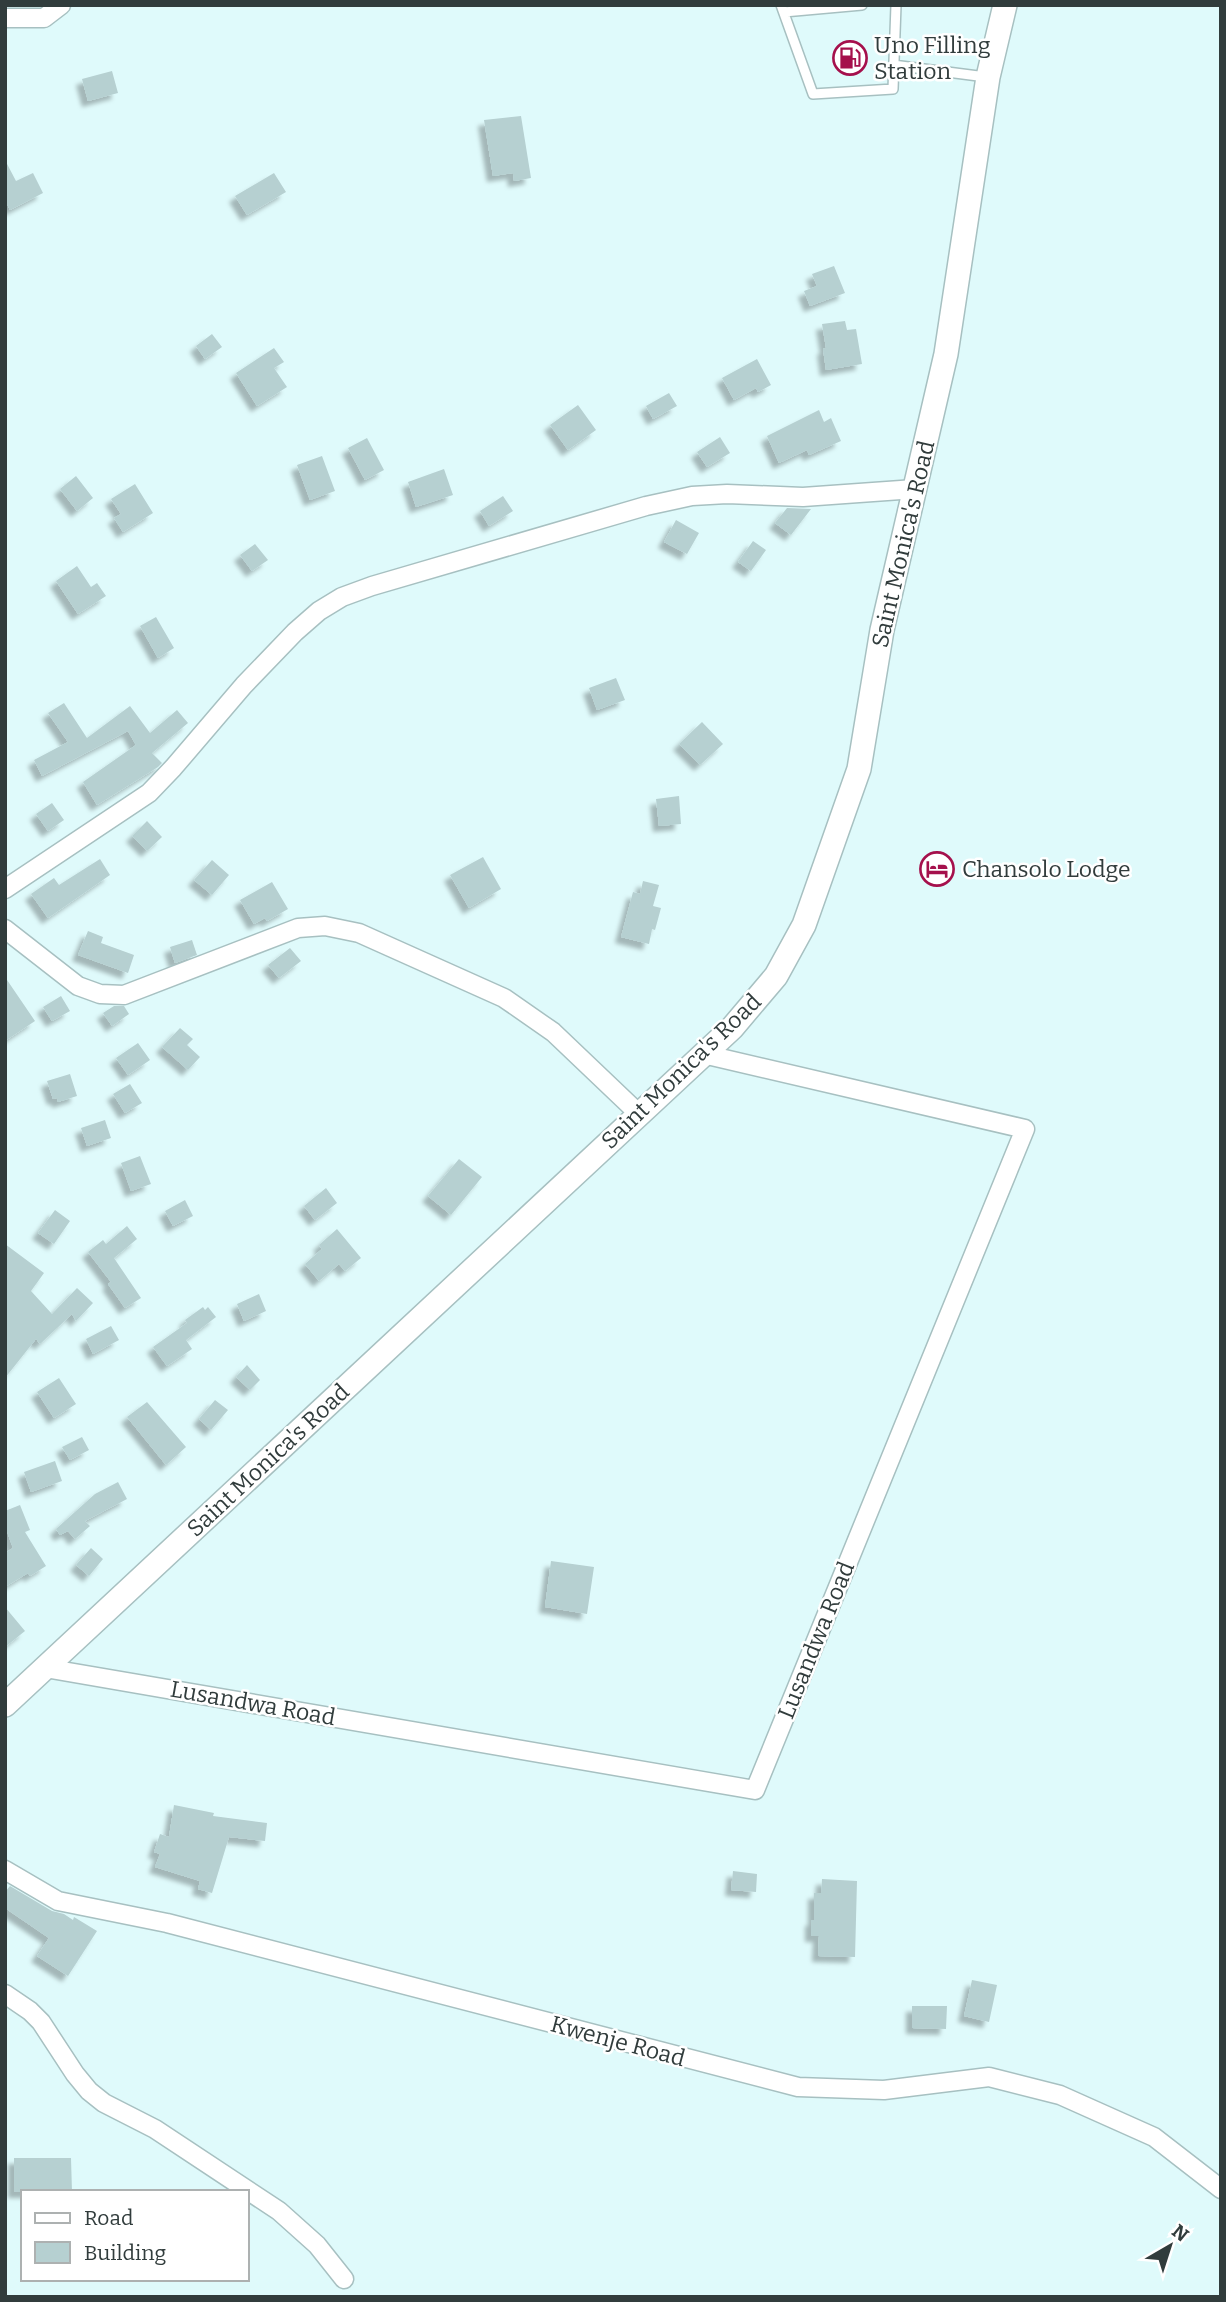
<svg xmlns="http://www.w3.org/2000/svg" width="1226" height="2302" font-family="Bitter,serif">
	<defs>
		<filter id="shadow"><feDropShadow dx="-6" dy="6" stdDeviation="2" flood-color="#0004"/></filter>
	</defs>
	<rect width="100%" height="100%" fill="#dffafb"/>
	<path fill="#b6d0d1" filter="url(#shadow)" d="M112,71L118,93L88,101L82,79Z
		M521,116L531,178L514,181L513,173L493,176L484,120Z
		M5,160L16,181L33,173L43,193L10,210L5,200Z
		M274,173L286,192L247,215L235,196Z
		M834,266L845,293L810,306L804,291L817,286L812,274Z
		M845,321L847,330L856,329L862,364L826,370L823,349L826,348L822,324Z
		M212,334L222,347L205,359L196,346Z
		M274,348L284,362L274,368L287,387L257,406L236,373Z
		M757,359L771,385L758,392L756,388L734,400L722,378Z
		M669,393L677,406L653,419L646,406Z
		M578,405L596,430L568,450L550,425Z
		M819,410L824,422L831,418L841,441L809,455L807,450L779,463L767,436Z
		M720,437L730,453L707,467L697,452Z
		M367,438L384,470L365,480L348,448Z
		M322,456L335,491L310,500L297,465Z
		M444,469L453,495L416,507L408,482Z
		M76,476L93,498L77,511L60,489Z
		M135,484L153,513L123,532L114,518L121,514L111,499Z
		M503,496L513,511L489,526L480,511Z
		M787,508L811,509L791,535L775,523Z
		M676,520L699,533L687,554L664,542Z
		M753,541L766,550L751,571L738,562Z
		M255,544L268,560L252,571L240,555Z
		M77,566L91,587L97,583L106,596L78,614L56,581Z
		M156,617L174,648L158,658L140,626Z
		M616,678L625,700L597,710L589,688Z
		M64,703L87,738L130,706L150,733L177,710L188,723L152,753L162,763L158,767L97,805L83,782L136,745L128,731L42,776L34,760L68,742L48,713Z
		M702,722L723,744L700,765L679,744Z
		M679,796L681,824L659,826L656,799Z
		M52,803L64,820L48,831L36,814Z
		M147,821L162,837L147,851L132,836Z
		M483,857L501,889L469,908L450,875Z
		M100,859L110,875L48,918L31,894L54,878L59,885Z
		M212,860L229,875L212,895L194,880Z
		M643,881L659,885L653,906L661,908L655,930L652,929L649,944L621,937L633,892L640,894Z
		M272,882L288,909L267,921L265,918L254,924L240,900Z
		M88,931L103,937L101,943L134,955L128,973L78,955Z
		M192,940L197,955L175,963L170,947Z
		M290,948L301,961L279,978L268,965Z
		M5,977L35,1021L5,1041Z
		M61,996L70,1011L52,1021L43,1007Z
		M114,1006H124L129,1014L112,1026L103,1013Z
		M180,1028L193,1039L187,1045L200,1057L188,1070L162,1047Z
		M138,1043L150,1060L128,1075L116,1058Z
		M70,1074L77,1096L58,1102L57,1098L53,1099L47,1081Z
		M130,1084L142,1103L125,1113L113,1094Z
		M105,1120L111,1138L87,1146L81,1128Z
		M140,1156L151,1184L131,1191L121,1163Z
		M459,1159L482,1177L451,1215L428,1196Z
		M326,1188L337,1203L315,1220L304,1206Z
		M185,1200L193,1216L173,1226L165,1211Z
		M55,1210L70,1221L54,1244L38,1233Z
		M127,1226L137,1239L114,1258L141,1298L125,1308L108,1284L111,1282L88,1252L103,1240L106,1244Z
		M337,1229L361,1258L345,1271L339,1264L319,1281L305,1264L322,1249L319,1245Z
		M5,1244L44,1273L31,1291L52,1314L77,1288L93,1303L76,1321L72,1314L40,1344L36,1339L5,1378Z
		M259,1294L266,1311L244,1321L237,1304Z
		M203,1307L205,1310L208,1307L216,1317L186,1340L192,1349L167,1366L153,1347L187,1323L185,1320Z
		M111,1326L119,1340L93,1354L86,1339Z
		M247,1365L260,1380L250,1390L236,1377Z
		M59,1378L76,1404L54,1418L37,1392Z
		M215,1400L228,1410L211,1430L199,1419Z
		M147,1402L186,1447L166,1465L127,1417Z
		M82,1437L89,1450L70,1460L62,1447Z
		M55,1461L62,1481L31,1492L24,1472Z
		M118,1482L127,1499L85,1521L90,1526L75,1539L68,1531L60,1535L56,1529L95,1494Z
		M20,1505L30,1530L25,1532L46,1566L30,1576L28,1573L5,1587V1553L13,1548L5,1526V1511Z
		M91,1548L103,1559L89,1576L76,1565Z
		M551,1561L594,1567L587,1614L545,1607Z
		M5,1607L25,1631L5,1647Z
		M174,1805L214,1813L213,1816L267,1823L265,1841L229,1837L212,1893L198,1889L200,1881L155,1867L160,1854L154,1852L160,1834L169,1837Z
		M733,1871L757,1874L756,1892L731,1890Z
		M822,1879L857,1881L855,1957L818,1956L819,1936H811V1920H814V1893H821Z
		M10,1886L52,1911L64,1914L73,1920L74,1917L97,1931L68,1976L37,1956L49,1938L5,1908V1892Z
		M972,1980L997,1985L989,2022L964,2016Z
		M912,2006H947L946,2029L912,2028Z
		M14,2158H71L72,2192H14Z"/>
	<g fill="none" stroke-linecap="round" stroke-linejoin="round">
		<g stroke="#a7c0c1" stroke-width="12">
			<path id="service" d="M781,5L813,94L893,89L896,5
				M784,12L862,5
				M893,65L986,77"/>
		</g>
		<g stroke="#a7c0c1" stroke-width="21">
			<path id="minor" d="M5,18H44L61,5
				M5,889L149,793L173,768L244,685L295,632L319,611L342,597L372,586L646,506L692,496L727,494L803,497L915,489
				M5,929L78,986L100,994L124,995L298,928L325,926L359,933L504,998L553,1032L638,1113
				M45,1668L755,1790L1025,1129L703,1054
				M5,1870L58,1901L167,1923L798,2087L884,2090L989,2077L1060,2095L1154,2137L1221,2189
				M5,1994L30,2011L41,2022L75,2074L89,2091L104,2103L155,2129L279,2211L317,2245L344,2279"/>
		</g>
		<g stroke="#a7c0c1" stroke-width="26">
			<path id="tertiary" d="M5,1705L732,1028L776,976L804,925L859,769L882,630L946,354L988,77L1005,5"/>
		</g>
		<use href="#service" stroke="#fff" stroke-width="9"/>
		<use href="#minor" stroke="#fff" stroke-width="18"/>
		<use href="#tertiary" stroke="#fff" stroke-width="23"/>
	</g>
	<defs>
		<g id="fuel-ring" transform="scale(1.75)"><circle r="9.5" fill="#fff" stroke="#a5104c" stroke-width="1.5"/><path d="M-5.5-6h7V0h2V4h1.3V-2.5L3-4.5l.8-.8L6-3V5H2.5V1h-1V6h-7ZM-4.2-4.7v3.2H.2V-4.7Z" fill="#a5104c"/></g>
		<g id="hotel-ring" transform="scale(1.75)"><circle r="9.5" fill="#fff" stroke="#a5104c" stroke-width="1.5"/><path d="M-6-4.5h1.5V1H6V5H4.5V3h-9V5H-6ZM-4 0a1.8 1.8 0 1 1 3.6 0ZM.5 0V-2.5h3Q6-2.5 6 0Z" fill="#a5104c"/></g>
	</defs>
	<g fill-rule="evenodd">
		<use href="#fuel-ring" x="850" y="58"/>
		<use href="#hotel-ring" x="937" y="869"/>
	</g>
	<g text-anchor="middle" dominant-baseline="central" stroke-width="5" stroke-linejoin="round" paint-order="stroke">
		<g font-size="23" fill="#313c3c" stroke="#fff" text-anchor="start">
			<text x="874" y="45">Uno Filling<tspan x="874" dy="26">Station</tspan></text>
			<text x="962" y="869">Chansolo Lodge</text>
		</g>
		<g font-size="23" fill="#313c3c" stroke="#fff">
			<text transform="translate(903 544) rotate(-77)">Saint Monica's Road</text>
			<text transform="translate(681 1071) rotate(-44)">Saint Monica's Road</text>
			<text transform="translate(268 1460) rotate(-43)">Saint Monica's Road</text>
			<text transform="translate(816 1640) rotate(-68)">Lusandwa Road</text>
			<text transform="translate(253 1703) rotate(10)">Lusandwa Road</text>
			<text transform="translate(618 2041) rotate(15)">Kwenje Road</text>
		</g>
	</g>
	<rect width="1226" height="2302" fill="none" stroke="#313c3c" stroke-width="14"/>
	<rect x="21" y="2190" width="228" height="91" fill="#ffffff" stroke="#adb1b1" stroke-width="2"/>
	<rect x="35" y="2213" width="35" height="10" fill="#ffffff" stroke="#adb1b1" stroke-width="2"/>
	<text x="84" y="2225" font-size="21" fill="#313c3c">Road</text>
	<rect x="35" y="2242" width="35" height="21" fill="#b6d0d1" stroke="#adb1b1" stroke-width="2"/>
	<text x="84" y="2260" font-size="21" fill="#313c3c">Building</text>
	<g transform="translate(1170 2246) rotate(39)" stroke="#ffffff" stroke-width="5" paint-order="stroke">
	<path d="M0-5L12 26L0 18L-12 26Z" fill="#313c3c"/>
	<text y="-10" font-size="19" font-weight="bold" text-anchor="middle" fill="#313c3c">N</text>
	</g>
</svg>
